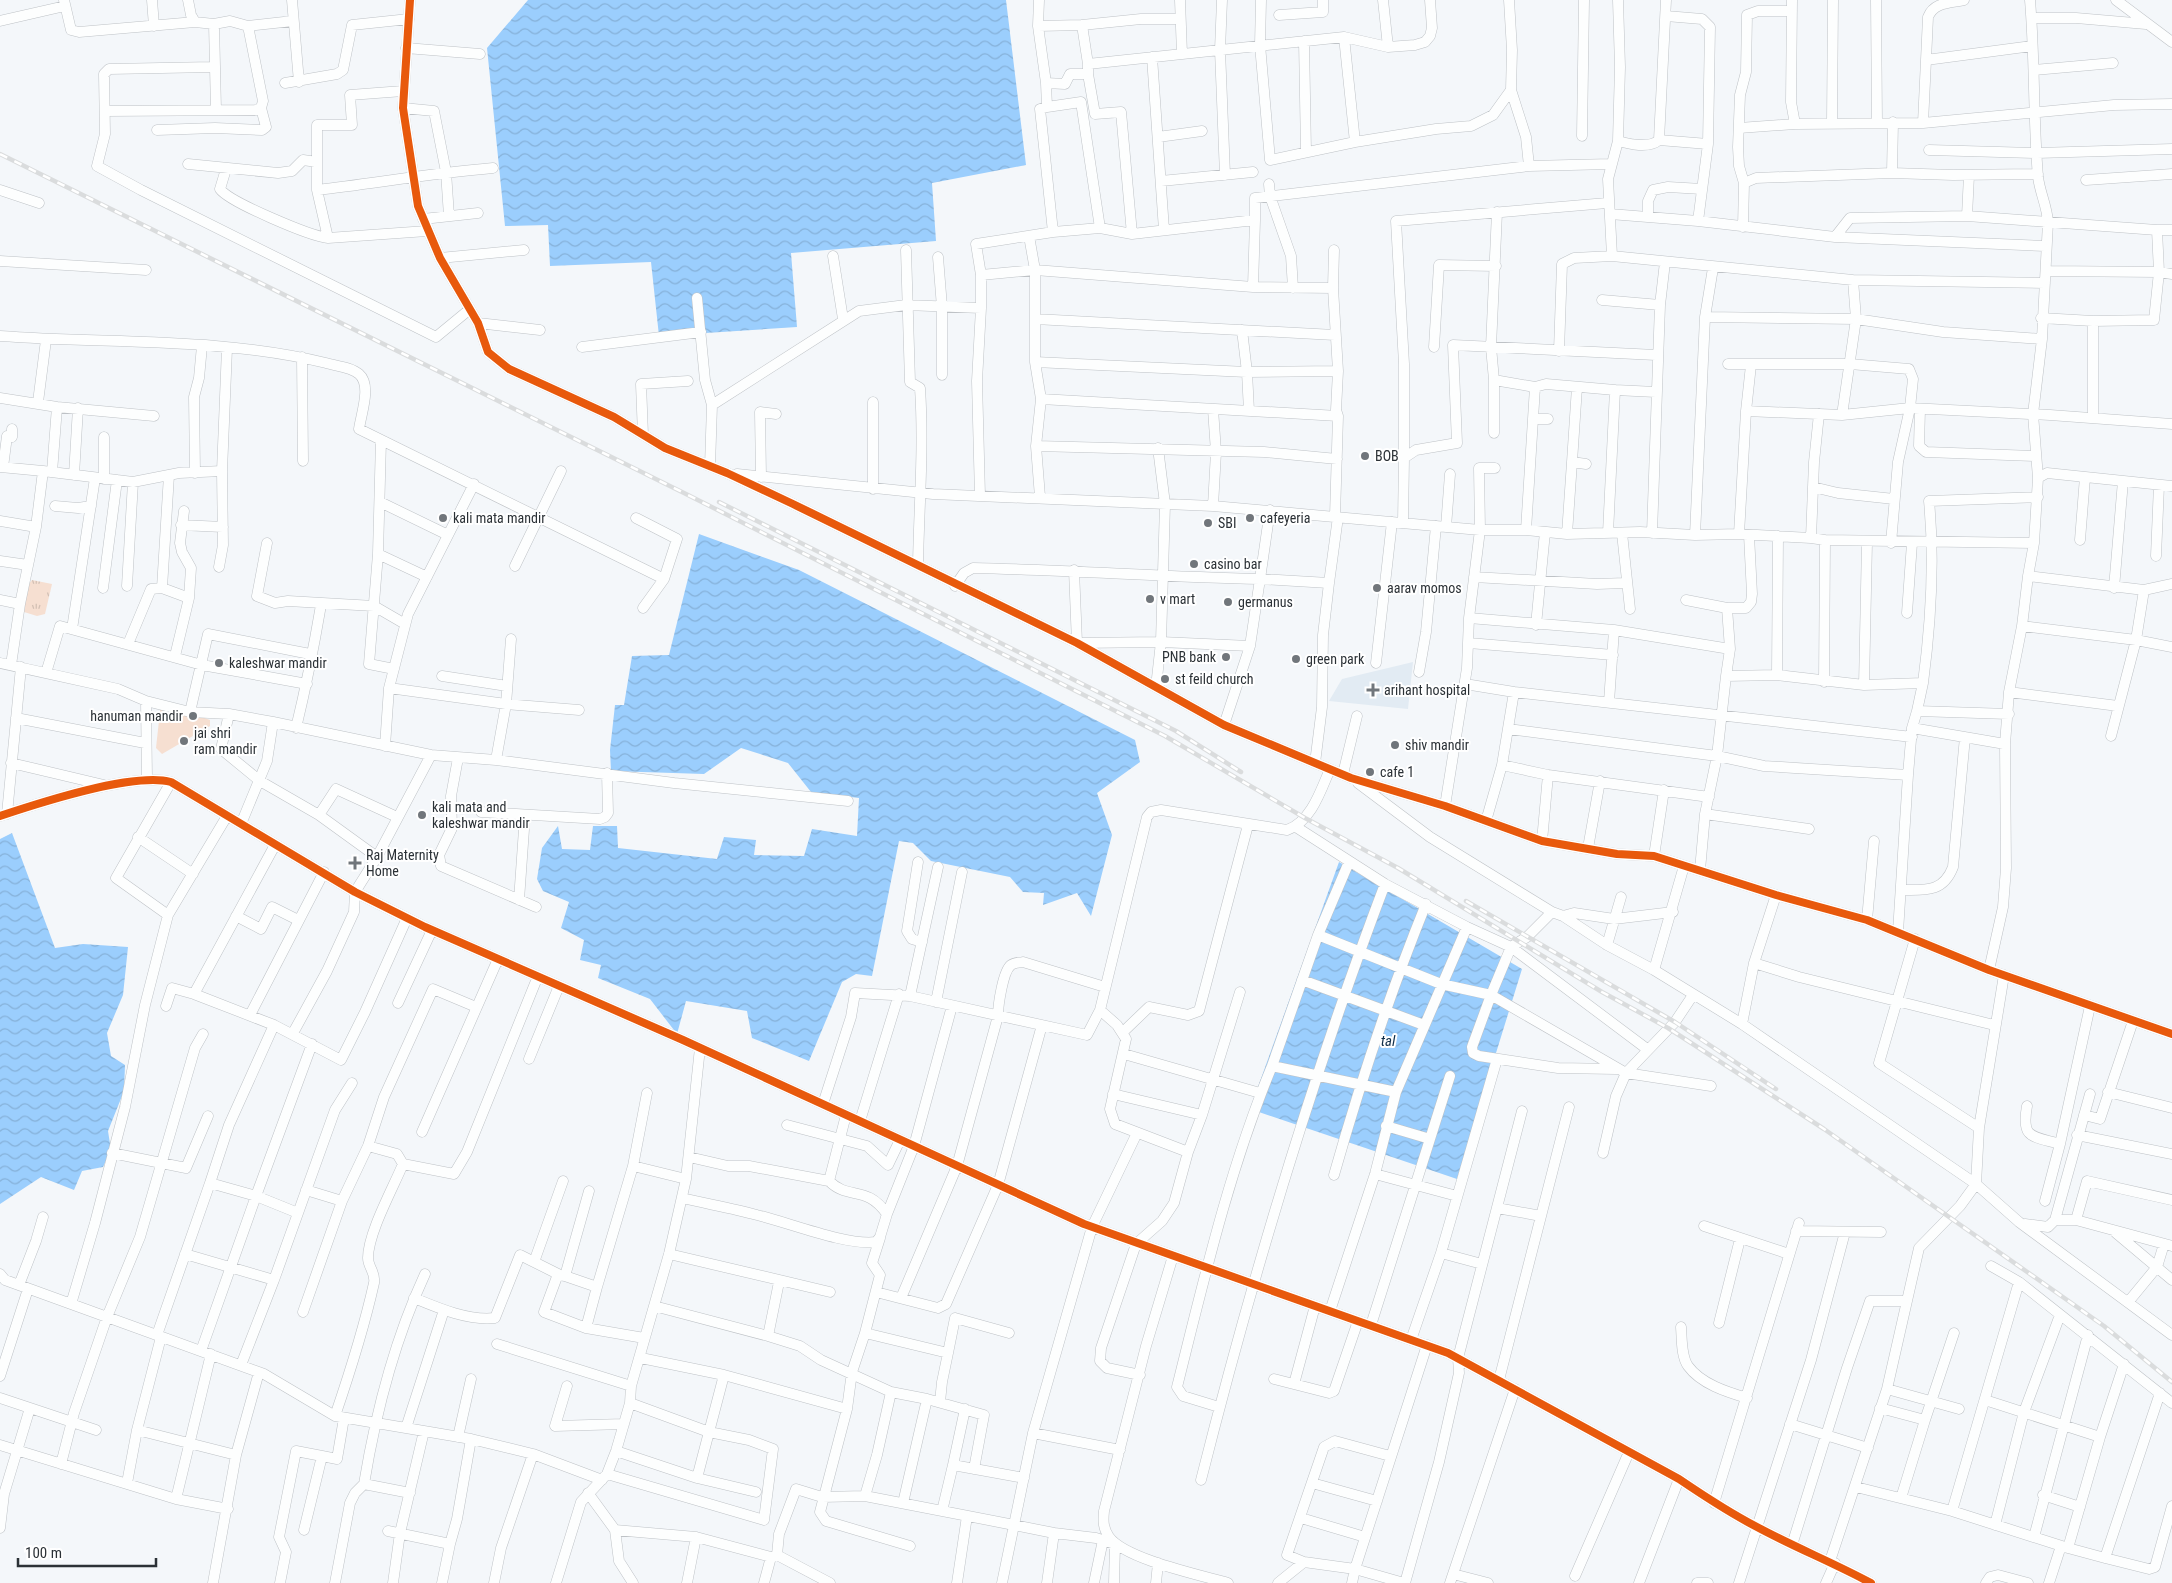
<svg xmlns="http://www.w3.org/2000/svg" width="2172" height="1583" font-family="'Roboto Condensed',sans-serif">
	<defs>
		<pattern id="park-tufts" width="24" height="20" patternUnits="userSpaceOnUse" patternTransform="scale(1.25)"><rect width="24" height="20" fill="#f6dfd1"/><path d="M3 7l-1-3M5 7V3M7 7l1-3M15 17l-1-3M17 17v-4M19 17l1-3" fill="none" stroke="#d3c0b4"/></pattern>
		<pattern id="water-waves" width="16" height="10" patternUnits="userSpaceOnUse" patternTransform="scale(1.25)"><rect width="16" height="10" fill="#9bcefd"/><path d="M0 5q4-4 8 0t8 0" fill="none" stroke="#86b1d9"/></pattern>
	</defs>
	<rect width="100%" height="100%" fill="#f4f7fa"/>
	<path fill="#e2ebf3" d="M1413,662L1408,709L1329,701L1342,679Z"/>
	<path fill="url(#park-tufts)" d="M32,580L52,584L45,614L37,616L24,612L27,586Z"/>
	<path fill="#f6dfd1" d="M161,702L210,720V726L162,754L156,748Z"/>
	<path fill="url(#water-waves)" d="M528,0H1006L1026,165L932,183L936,241L791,253L797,327L659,336L651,262L550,266L548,225L505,226L487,48Z
		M699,534L799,570L1135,740L1140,762L1097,793L1112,835L1091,916L1077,893L1043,905L1044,893L1023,892L1010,877L931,861L913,843L899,841L872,976L856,974L842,982L809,1061L752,1038L747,1011L686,1001L677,1034L650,999L598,978L601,965L580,960L584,940L561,928L569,902L543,891L537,879L542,848L558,826L562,849L590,850L593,826H617L618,848L717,859L724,837L756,840L754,855L804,856L812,829L857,836L859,798L811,792L788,763L741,748L704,774L611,771L610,750L615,705H624L632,656L669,655Z
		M12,833L55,948L83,944L128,947L123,995L107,1033L111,1056L125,1065L124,1091L108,1131L111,1150L103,1167L82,1171L74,1190L41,1177L0,1204V839Z
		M1339,862L1522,969L1457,1179L1250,1109Z"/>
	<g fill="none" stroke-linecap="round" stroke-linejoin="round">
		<g stroke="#bec2c6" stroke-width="11">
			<path id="minor" d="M64,0L71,30L79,32L195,22L214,24
				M152,0L154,26
				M188,0L191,15L195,22
				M292,0L299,82
				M410,0L403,108L418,206L440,258L478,323L488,352L509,369L614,417L665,448L727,473L793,504L1077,643L1224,725L1351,778L1445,806L1542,841L1617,854L1654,856L1776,895L1867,920L1989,970L2172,1034
				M1039,0L1038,26L1046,83
				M1180,0L1182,54
				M1222,0L1220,50L1225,175
				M1261,0L1260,45L1270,160L1355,142L1436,129L1471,126L1493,115L1511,90
				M1383,0L1388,47
				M1509,0L1512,50L1511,90L1526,137L1529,166
				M1618,0L1620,67L1618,141L1608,179L1612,256L1853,280L2045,283
				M1792,0L1791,102L1795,124L1923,123L2114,105L2172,104
				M1876,0L1877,123
				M2030,0C2035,59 2033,118 2038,177C2040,193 2047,206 2048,222L2042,339L2033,414L2038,478
				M2116,0L2172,42
				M1279,15L1323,12V0
				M1666,16L1702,19L1710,27L1708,144L1698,221
				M2032,18H2076L2146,24
				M0,21L65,6
				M1082,25L1141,19H1179
				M1038,26L1082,25L1088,64L1344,37L1388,47L1415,45L1425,42L1430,36L1432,28L1430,0
				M1344,37L1355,142
				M1304,41L1306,152
				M406,48L480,54
				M1152,57L1164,230
				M1926,60L1928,17C1934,2 1950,3 1964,0
				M213,67L109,69L104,74L105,134L97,166L141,190L436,337L470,309
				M2034,70L2113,63
				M1088,74L1095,114L1121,112L1132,234
				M285,83L337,74L343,70L352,25L409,19
				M1047,107L1081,102L1100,228
				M403,108L434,111L446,172L449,216
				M216,110L214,24L230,21L248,26L293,21
				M105,111L256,110L261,108L263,101L248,26
				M1832,123L1833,0
				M1923,123L1926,60L2032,46
				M1739,128L1795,124
				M157,130L215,128L262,130L266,127L261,108
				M1582,136L1584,0
				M1158,137L1202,131
				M1659,140L1708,144
				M1618,141C1629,144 1649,149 1659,140L1666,0
				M1929,150L2037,153L2172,149
				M188,164L278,173L292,171L303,160L317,162
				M226,169L220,189C229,202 310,236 328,238L317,190V125H352L350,95L403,91
				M1892,173L1893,122
				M2086,180L2172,174
				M1161,181L1253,172
				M1744,183L1739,166L1738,147L1740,95L1746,72L1747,15L1758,11H1792
				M1269,184L1270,196L1291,256L1293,288
				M0,190L39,203
				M317,190C376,183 434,173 493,168
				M1610,214L1698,221L1835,237L2045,246
				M1967,216L1969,175
				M1648,217V201L1653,190L1668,187L1702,189
				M423,219L478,213
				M1743,227L1744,183L1756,178L1892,173L1953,175L2038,174
				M1053,232L1040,109L1047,107L1046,83L1065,84L1070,74H1088V64
				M1029,236L1035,270V362L1041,399L1338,416
				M1835,237L1850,218L1967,216L2157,230
				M328,238L427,231
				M906,250L910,382L920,388C924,447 919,506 918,565
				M833,256L843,319
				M938,257L942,307V375
				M440,258L524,250
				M0,261L146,270
				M2046,271L2159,272L2172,274
				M1853,280L1856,319L1943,332L2042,339
				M1253,287L1255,220
				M1333,288L1334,250
				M697,298L705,380L712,405
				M1602,300L1660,305L1652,533
				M1660,305L1665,262
				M1705,317L1713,268
				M2041,318L2093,321L2154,320L2159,272L2157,230H2172
				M1035,319L1335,335
				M478,323L540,330
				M0,336C108,344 221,337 326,363C336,366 351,367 359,374C372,385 361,414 359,429L664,579
				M582,347L701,332
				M1434,347L1439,265L1496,266
				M1559,351L1562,264L1574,258L1612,256
				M302,357L303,461
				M1035,362L1247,372L1242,330
				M1728,364H1850L1909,369L1913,379L1910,408L1898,462L1891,543
				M1494,380L1535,387L1546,384L1615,390
				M0,398L57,407L154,416
				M38,402L46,340
				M873,402V489
				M1213,409L1216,452L1213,506
				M1920,409L1919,446L1926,452L2035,456
				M1249,411L1247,372L1338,371
				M1746,411L1751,365
				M2093,417V321
				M1533,419L1535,387
				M1494,433V380L1491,347L1497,212
				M643,435L641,384L688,381
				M381,440L378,554L369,664L394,669
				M1036,446L1264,452L1337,459
				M1404,458V364L1396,221L1607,203
				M1572,462L1577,387
				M710,466L712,405L859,311L906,305L981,308V275
				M0,467L43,471
				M3,467L7,436L12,437V429
				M52,472L57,407
				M195,473L194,397L199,378L202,346
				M737,474L933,494L1213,506L1480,530H1526L1567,534L1640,532L1695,535L1739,534L1811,538L1825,540L2034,543L2038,478L2047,473L2172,486
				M74,475L78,408
				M761,477L760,412L776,414
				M104,479V437
				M1813,487L1838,493L1894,499
				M980,496L977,381L981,308
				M1040,497L1036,446L1041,399
				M380,502L448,535
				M55,506L78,508L91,506
				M1335,516L1338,416L1336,410L1338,371L1333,288L1253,287L1035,270L981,275L976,244L1053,232L1100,228L1132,234L1255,220V198L1529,166L1611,164
				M636,518L677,539L664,579L643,608
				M0,521L36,527
				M1403,523L1404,458L1416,450L1457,443L1453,345L1656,355
				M181,525L223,527
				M1446,527L1450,474
				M1526,530L1533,419H1548
				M1608,533L1615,390L1656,392
				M1622,533L1630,609
				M1567,534L1572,462L1586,464
				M1739,534L1746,411L1842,415L1910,408L2050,415L2172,424
				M1695,535L1705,317L1856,319L1842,415
				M1811,538L1814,462L1819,414
				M2080,540L2085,477
				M267,543L257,596L275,603L288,601L374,606L405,624
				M2034,543L2028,576L2144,590L2136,640L2172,647
				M378,554L427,577
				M2156,556L2159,485
				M0,561L28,565
				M515,566L561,471
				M219,567L223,545L222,471L227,348
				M1074,570L1077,643L1161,642L1250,646
				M1474,577L1597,584L1625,583
				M127,586L133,482
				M955,586L964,573L973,568C1069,570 1164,577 1260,579L1270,510
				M103,588L117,480
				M162,588L169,475
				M2114,588L2123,481
				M2144,590L2172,584
				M0,600L20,604L36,527L43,471L133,482L179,473L222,471
				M1686,600L1727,608H1746L1751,602L1752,594L1749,535
				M1907,613L1912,543
				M1469,618L1614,630
				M1536,625L1545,532
				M2022,626L2136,640L2111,736
				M72,629L95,478
				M1469,643L1613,655
				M128,644L151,589L162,588L189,598L191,568L182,552L180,543L184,511
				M310,654L208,634L190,712L229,714L273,722L431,755L496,760L674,783L848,801
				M175,656L189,598
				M0,663L118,689L146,701L147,779
				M1376,663L1392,522
				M11,665L20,604
				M1419,672L1426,632L1436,526
				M46,673L60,626L202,665L307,684
				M1777,675L1778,536
				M442,676L507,686
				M1726,676L1730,649L1727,608
				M1824,682L1825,540
				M1923,683C1931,622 1935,563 1929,501L2038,497
				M1465,684L1514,692L1912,737
				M1864,685L1867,542
				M1156,687L1161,642L1165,504L1158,448
				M389,688L506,704L579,710
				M2009,692L2118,706
				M146,701L190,712
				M1609,702L1614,630L1730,649
				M229,714L221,749L260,781L319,815L377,857
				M16,718L145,743
				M1224,725L1250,646L1260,579L1329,583L1338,517
				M296,728C306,687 314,646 321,605
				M1912,728L2005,744
				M1508,729L1717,756L1764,766L1908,775
				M385,746L389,688L408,614L474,484
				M458,758L451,796L452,828L439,855L441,866L536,907
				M496,760L506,704L511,639
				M11,763L104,785
				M1315,763L1322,707L1323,635L1329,583
				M1502,765L1514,692
				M1343,774L1357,716
				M1358,783L1430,837L1552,912L1563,916L1607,945L1654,970L1742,1024L1976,1184L2019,1222L2172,1335
				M1445,806L1467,668L1469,618L1480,530L1479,468H1495
				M481,812L600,819L605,817L608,813L607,773
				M7,814L21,667
				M1705,814L1809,829
				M319,815L336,789L397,817
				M0,816C39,803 133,772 171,782L355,892L425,927L683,1040L1084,1224L1448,1353L1679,1479C1704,1496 1730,1513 1757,1527C1794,1547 1834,1563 1871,1583
				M1486,821L1502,765L1548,775L1709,797
				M241,824L267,761L273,722
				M1296,827L1385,884L1467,927L1511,947L1647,1049
				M138,837L193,874
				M1542,841L1548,775
				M1588,848L1600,781
				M1654,856L1664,790
				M918,862L907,931L912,939L922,942
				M1700,870L1705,814L1717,756L1726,676L1777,675L1864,685L1923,683L1917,711L2009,714
				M1901,890C1925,890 1943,893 1953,867L1965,737
				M519,900L525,815
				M1552,912L1527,937L1511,947L1491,995L1472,1047L1473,1053L1479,1056L1558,1068L1616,1069
				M168,915L116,878L171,782
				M236,916L261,929L272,907L298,920
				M1563,916L1574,913L1614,919L1673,912
				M1867,920L1874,841
				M1898,932L1908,775L1912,728L1917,711
				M1318,935L1349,862
				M1915,939L1879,1063L1979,1128
				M1607,945L1621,897
				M1754,963L1799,977L1994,1025
				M1654,970L1684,866
				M1989,970L2003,907L2006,868L2005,744L2009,692L2022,626L2028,576
				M1302,980L1424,1025
				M194,994L274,1025L229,1125L210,1183
				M910,996L938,867
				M936,1002L962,872
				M398,1003L432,930
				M166,1006L172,988L194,994L275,845
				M1100,1010L1117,1025L1126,1039L1110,1109L1115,1124L1188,1152
				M250,1015L324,872
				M1742,1024L1754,963L1776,895
				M274,1025L341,1060L365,1012L407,918
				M1123,1032L1149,1007L1188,1015L1199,1011L1248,825
				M293,1033L327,971L354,912L355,892L377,857L431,755
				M1124,1054L1260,1093
				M529,1059L559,986
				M1396,1092L1272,1066L1318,935L1441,984L1491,995L1626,1073L1711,1086
				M2108,1092L2172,1108
				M1113,1094L1202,1115
				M823,1104L851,1017L855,993L910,996L1087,1035L1100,1010L1147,817L1151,812L1161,810L1287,830C1311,822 1321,790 1330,769
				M2027,1106C2021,1139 2032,1136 2060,1144
				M846,1115L829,1181C849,1201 866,1184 887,1214
				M2084,1115L2100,1119L2133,1021
				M860,1121L899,994
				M787,1125L867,1146L888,1165L900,1140
				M1386,1126L1430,1139
				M422,1132L498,959
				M2077,1135L2172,1154
				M368,1146L397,1154L403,1164L454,1174L467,1152L538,976
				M112,1153L186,1168L208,1116
				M1603,1153L1616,1096L1626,1073L1675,1022L1693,995
				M689,1157L728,1166H749L829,1181
				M633,1166L686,1179
				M1375,1174L1457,1196
				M1334,1175C1360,1083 1390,993 1426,904
				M682,1198C707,1204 732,1208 757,1215C787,1222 847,1246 876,1242L880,1237L887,1214L914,1146L952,1006
				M342,1201L368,1146L384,1097L433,989L476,1007
				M2045,1201L2060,1144L2090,1006
				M1497,1208L1541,1216
				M2055,1220L2090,1094
				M2076,1220L2087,1181L2172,1200
				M2025,1224L2048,1227L2055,1220H2076L2172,1246
				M1704,1226L1789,1254
				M1796,1231L1881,1232
				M2116,1233L2172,1280
				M1441,1253L1482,1264
				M185,1254L274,1280L335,1110L352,1083
				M669,1254L830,1292
				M1173,1256L1146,1346L1104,1511C1103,1521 1103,1528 1109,1537C1125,1559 1200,1575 1228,1583
				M534,1262L563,1181
				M1991,1266L2019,1282L2172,1403
				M0,1274L5,1280L264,1374L335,1416L471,1439L533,1454L602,1480
				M560,1275L565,1276L589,1191
				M565,1276L597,1287L633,1166L647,1093
				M19,1285L36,1241L43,1217
				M876,1292L938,1308L946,1304L998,1185L1042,1025
				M414,1298C438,1308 468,1321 495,1318L520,1255L558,1274L544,1312L586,1328L644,1338
				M901,1298L957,1166L998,1016C998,1005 1003,971 1011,965C1015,962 1019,963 1023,962L1105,987
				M2129,1301L2157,1267L2164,1244
				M71,1304L95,1223L125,1107L145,1005L168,915L227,816
				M654,1306L768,1336L779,1282
				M1330,1311L1375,1174L1396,1092L1467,927
				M303,1312L342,1201L306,1190
				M1719,1323L1740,1239
				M1371,1325L1450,1076
				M1681,1327C1682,1339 1681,1356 1688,1366C1701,1384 1727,1392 1747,1398
				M586,1328L597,1287
				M865,1333L880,1275L872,1263L880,1238
				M157,1335L210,1183L256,1196L312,1044
				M768,1336L800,1346L821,1360L891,1392L927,1399L984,1415L974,1469
				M161,1337L137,1430L236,1455
				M1411,1340L1441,1253L1497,1059
				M497,1344L631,1386
				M201,1351L256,1196L298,1213
				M641,1358L724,1375L847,1409L852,1372L865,1333L948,1353L955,1318L1009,1333
				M241,1365L274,1280
				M1140,1375L1107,1368L1100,1361L1101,1348L1136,1244L1162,1221L1174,1203L1188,1152L1202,1115L1240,992
				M0,1376L28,1289
				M1274,1379L1329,1393L1334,1391L1358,1321
				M1499,1380L1569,1107
				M1294,1384L1315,1306
				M567,1386L555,1426L624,1424
				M1887,1389L1959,1409
				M0,1398L30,1408L4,1494L0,1528
				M1985,1400L2100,1437
				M940,1402L942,1382L948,1353
				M630,1403L709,1432L724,1375
				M1219,1407L1183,1396L1177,1387C1204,1279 1229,1170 1272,1066
				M30,1408L96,1430
				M1880,1408L1925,1420L1954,1333
				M847,1409L820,1512L826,1521L910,1546
				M335,1416C350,1372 364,1328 374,1283C376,1273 368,1267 368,1258C368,1233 393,1188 403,1164
				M1790,1424L1868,1448
				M406,1428L444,1310
				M1033,1433L1092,1227L1137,1133
				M458,1437L471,1379
				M0,1445L176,1499L228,1509
				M616,1451L697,1478L756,1492
				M61,1464L74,1413L107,1317L140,1237L195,1048L203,1034
				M953,1465L965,1409
				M607,1474L764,1520L773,1449L749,1440L709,1432L697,1478
				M1201,1480C1252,1278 1311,1079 1385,884
				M127,1483L137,1430
				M1312,1483L1377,1501
				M1856,1487L1952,1511L2068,1548L2105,1558L2160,1393
				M410,1493L364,1484C376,1411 394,1341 425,1274
				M588,1493L615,1530L696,1537L771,1557L777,1555
				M2043,1495L2080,1507
				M865,1496L1014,1525L1033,1433L1120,1450
				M1901,1498L1925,1420
				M176,1499L211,1354
				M903,1503L927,1399
				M1714,1503L1799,1223
				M942,1511L953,1465L1024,1478
				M1952,1511L2019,1282
				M1301,1518L1365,1537
				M1995,1525L2024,1412L2060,1315
				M304,1530L322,1456L337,1459L344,1418
				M615,1530L619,1561L633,1583
				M388,1531L450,1544L457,1519L471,1439
				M2034,1537L2088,1335
				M1792,1545L1847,1368L1870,1301H1907
				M2068,1548L2100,1437L2124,1364
				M2105,1558L2149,1569L2155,1567L2172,1506
				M1830,1561L1887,1389L1919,1248L1960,1206L1976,1184L1979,1128L2004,975
				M1304,1562L1287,1555L1324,1447L1335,1441L1390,1456
				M1453,1574L1488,1583
				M1575,1576L1629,1452
				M213,1583L236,1455L259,1372
				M280,1583L286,1552L279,1537L296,1451L322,1456
				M335,1583L350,1503L355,1493L364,1484
				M393,1583L400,1533L424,1431
				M442,1583L450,1544
				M494,1583L501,1548L533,1454
				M556,1583L581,1502L607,1474L616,1451L630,1403L631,1386L669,1254L686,1179L700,1048
				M687,1583L696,1537
				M764,1583L771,1557
				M830,1583L777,1555L779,1534L796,1489L822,1497L865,1496L877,1455L891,1392
				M957,1583L967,1516
				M1002,1583L1014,1525L1054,1533
				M1047,1583L1054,1533L1096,1538L1115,1544L1114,1583
				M1094,1583L1103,1540
				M1156,1583L1158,1563
				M1278,1583L1304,1562L1355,1569L1427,1345
				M1352,1583L1355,1569L1404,1583
				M1405,1583L1439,1462L1459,1373L1458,1358L1522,1111
				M1450,1583L1515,1389
				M1639,1583L1679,1479
				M1697,1583H1708
				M1739,1583L1811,1360L1845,1232
				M1826,1583L1835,1563
				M1986,1583L1990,1577L1998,1575L2028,1583
				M2049,1583L2061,1546"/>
		</g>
		<use href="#minor" stroke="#fdfefe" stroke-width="10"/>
		<g stroke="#dadcdd" stroke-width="4.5">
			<path id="rail" d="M0,154L684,493L1165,736L1305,818L1398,868L1602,992L1668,1028L1824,1129L2104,1326L2172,1382
				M719,502L1176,731L1241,772
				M1466,901L1675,1022L1776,1089"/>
		</g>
		<use href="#rail" stroke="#fff" stroke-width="2.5" stroke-dasharray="8" stroke-linecap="butt"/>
		<g stroke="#fff" stroke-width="11">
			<path id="cycleway" d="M410,0L403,108L418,206L440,258L478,323L488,352L509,369L614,417L665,448L727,473L793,504L1077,643L1224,725L1351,778L1445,806L1542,841L1617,854L1654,856L1776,895L1867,920L1989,970L2172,1034
				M0,816C39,803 133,772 171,782L355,892L425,927L683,1040L1084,1224L1448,1353L1679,1479C1704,1496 1730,1513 1757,1527C1794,1547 1834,1563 1871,1583"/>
		</g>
		<use href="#cycleway" stroke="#e8590c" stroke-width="8"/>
	</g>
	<g fill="#71767b" stroke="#fff" stroke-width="2">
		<circle cx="1365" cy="456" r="5"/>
		<circle cx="443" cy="518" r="5"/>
		<circle cx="1250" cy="518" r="5"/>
		<circle cx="1208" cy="523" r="5"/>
		<circle cx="1194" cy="564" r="5"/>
		<circle cx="1377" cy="588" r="5"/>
		<circle cx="1150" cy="599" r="5"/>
		<circle cx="1228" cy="602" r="5"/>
		<circle cx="1226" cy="657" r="5"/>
		<circle cx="1296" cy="659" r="5"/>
		<circle cx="219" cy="663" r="5"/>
		<circle cx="1165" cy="679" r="5"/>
		<path d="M1370.5 682.5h5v5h5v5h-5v5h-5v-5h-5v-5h5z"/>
		<circle cx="193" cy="716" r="5"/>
		<circle cx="184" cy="741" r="5"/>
		<circle cx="1395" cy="745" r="5"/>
		<circle cx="1370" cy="772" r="5"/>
		<circle cx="422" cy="815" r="5"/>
		<path d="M352.5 855.5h5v5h5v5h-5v5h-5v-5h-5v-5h5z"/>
	</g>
	<g text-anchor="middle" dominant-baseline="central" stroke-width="4" stroke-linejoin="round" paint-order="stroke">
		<g font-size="14" fill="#2b3136" stroke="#fff" text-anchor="start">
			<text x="1375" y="456">BOB</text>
			<text x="453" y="518">kali mata mandir</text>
			<text x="1260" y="518">cafeyeria</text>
			<text x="1218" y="523">SBI</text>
			<text x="1204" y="564">casino bar</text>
			<text x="1387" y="588">aarav momos</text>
			<text x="1160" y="599">v mart</text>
			<text x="1238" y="602">germanus</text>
			<text x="1216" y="657" text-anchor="end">PNB bank</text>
			<text x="1306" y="659">green park</text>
			<text x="229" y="663">kaleshwar mandir</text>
			<text x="1175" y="679">st feild church</text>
			<text x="1384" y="690">arihant hospital</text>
			<text x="183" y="716" text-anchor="end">hanuman mandir</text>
			<text x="194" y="733">jai shri<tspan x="194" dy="16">ram mandir</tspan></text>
			<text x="1405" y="745">shiv mandir</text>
			<text x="1380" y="772">cafe 1</text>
			<text x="432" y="807">kali mata and<tspan x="432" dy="16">kaleshwar mandir</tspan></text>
			<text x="366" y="855">Raj Maternity<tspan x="366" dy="16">Home</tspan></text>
		</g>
		<g font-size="15" font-style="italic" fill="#0f2d48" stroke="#fff">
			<text x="1388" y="1041">tal</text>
		</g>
	</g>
	<path d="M18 1558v8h138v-8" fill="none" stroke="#2b3136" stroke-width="2.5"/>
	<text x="25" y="1558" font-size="15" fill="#2b3136" stroke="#ffffff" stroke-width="4" paint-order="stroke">100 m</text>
</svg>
